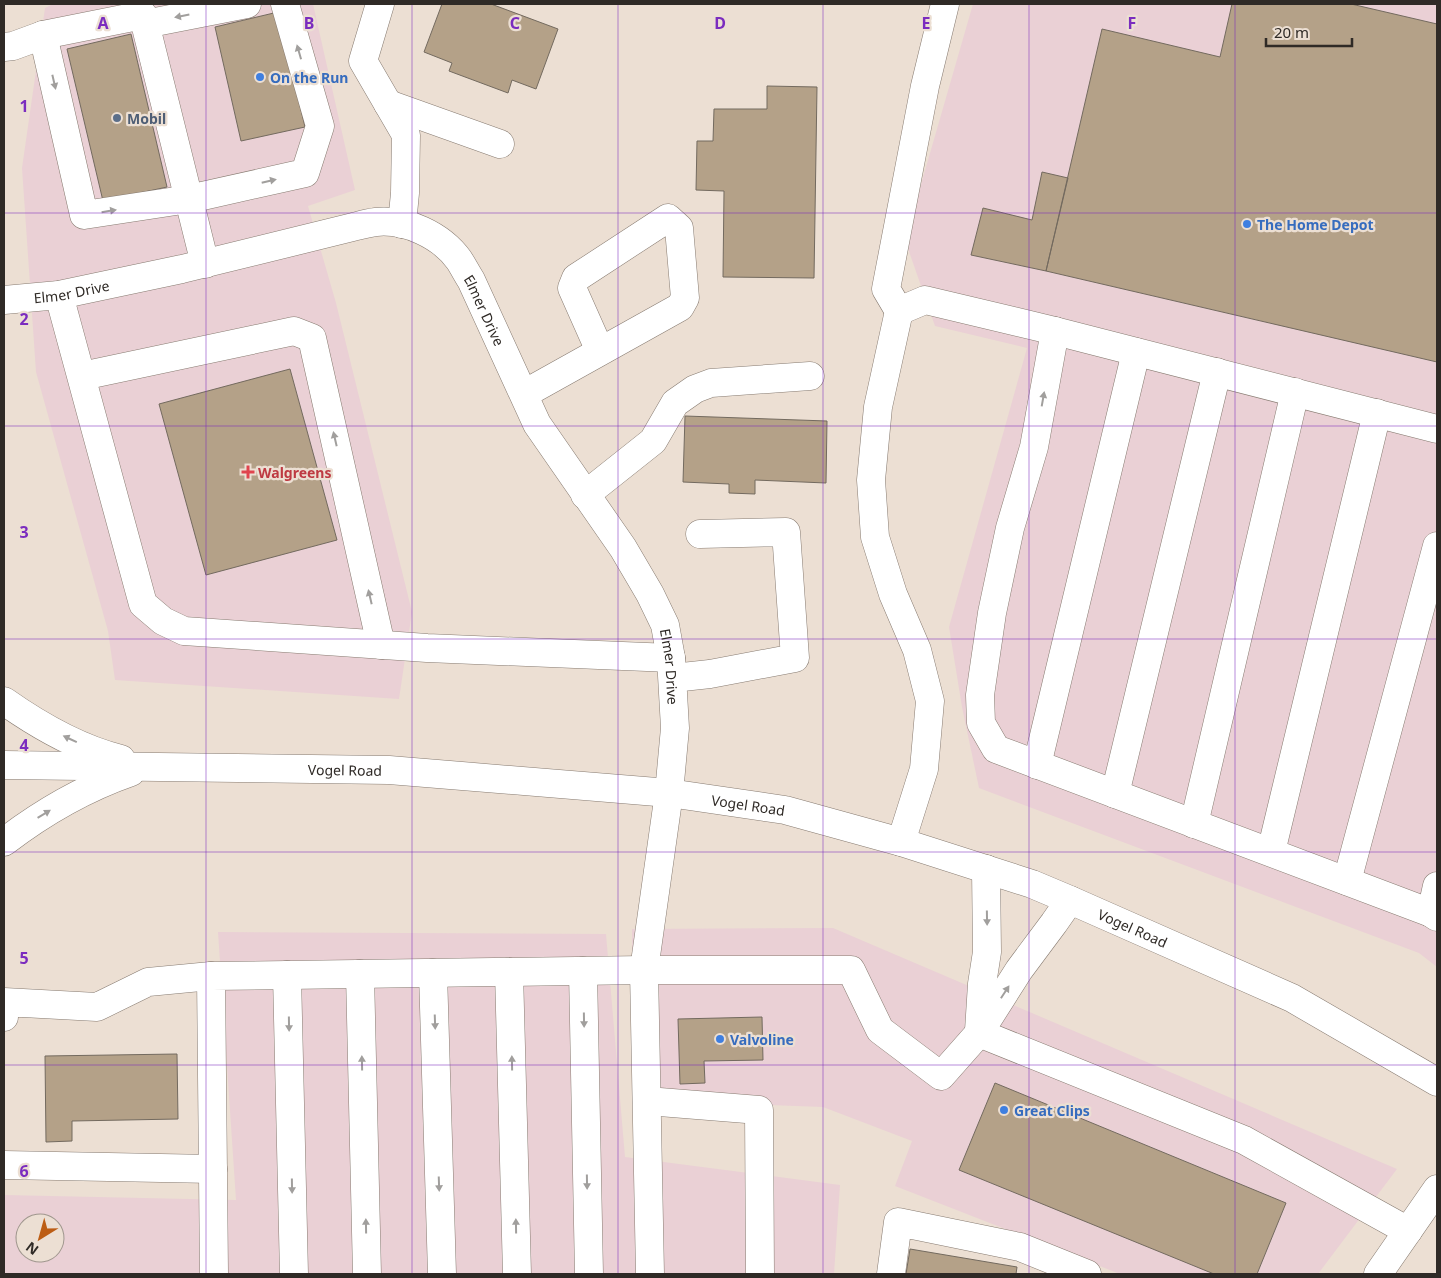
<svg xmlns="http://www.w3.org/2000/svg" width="1441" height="1278" font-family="'Noto Sans',sans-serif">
	<rect width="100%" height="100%" fill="#ecdfd3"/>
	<path fill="#ead0d5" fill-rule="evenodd" d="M53,4H313L355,190L308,206L336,303L412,612L399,699L115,680L108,631L36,372L22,168L45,8Z
		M973,4H1437V967L1419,953L979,788L962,707L949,627L1027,348L935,326L905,240Z
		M833,928L1397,1169L1318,1274H1120L895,1186L912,1141L823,1107L633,1100L632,929Z
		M218,932L606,934L625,1157L840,1185L834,1274H4V1195L236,1200ZM25,1223H55V1253H25Z"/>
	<path fill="#b4a188" stroke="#736a5f" d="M442,4H491L558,29L536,89L512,80L508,93L449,71L452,63L424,52Z
		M1232,4H1351L1437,24V362L1046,271L1102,29L1220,57Z
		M278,12L305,127L241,141L215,27Z
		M131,34L167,187L103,201L67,49Z
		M767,86L817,87L814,278L723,277L724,191L696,190L697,141H713L714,109H767Z
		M1042,172L1068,178L1046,271L971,255L983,208L1032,220Z
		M290,369L337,540L206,575L159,404Z
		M685,416L827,421L826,483L755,480V494L729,493V484L683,482Z
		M762,1017L763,1060L704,1061L705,1083L680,1084L678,1019Z
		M177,1054L178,1119L72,1121V1141L46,1142L45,1056Z
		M995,1083L1286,1203L1257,1274H1214L959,1170Z
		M910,1249L1017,1267L1016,1274H906Z"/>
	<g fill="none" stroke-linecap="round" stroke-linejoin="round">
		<g stroke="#877b71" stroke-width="29">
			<g id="minor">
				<path d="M380,4L363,61L406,135L405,193L402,224"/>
				<path d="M145,24L247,4"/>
				<path d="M43,35L84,215L189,199L305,173L320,126L285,4"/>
				<path d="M4,47L13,46L43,35L143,15L205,264"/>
				<path d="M388,104L500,144"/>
				<path d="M59,295L143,604L163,621L184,631L427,648L671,658"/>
				<path id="s1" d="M4,300L59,295L182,269L353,227C361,225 368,223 376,222C406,219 441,235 459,260C463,266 467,274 471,280L537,424L623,548L650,594L665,625L671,658L675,728L669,793L644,970H851L880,1030L941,1076L979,1033L1019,970L1054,923L1070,900"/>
				<path d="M899,311L886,289L925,86L945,4"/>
				<path d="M1055,331L1034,447L1010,528L992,613L980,695L981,723L996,749L1431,913L1437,917"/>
				<path d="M82,376L294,331L312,338L381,645"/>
				<path d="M524,394L680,307L685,298L679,228L668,218L576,278L572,288L600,351"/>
				<path d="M585,495L653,441L675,403L695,389L711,383L810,376"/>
				<path d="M673,678L710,674L795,658L786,532L700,534"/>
				<path d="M1037,765L1136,352"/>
				<path d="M1115,794L1217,372"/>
				<path d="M1194,824L1295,392"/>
				<path d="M901,842L924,769L930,701L917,650L893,594L875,537L871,480L878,407L899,311L925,300L1055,331L1437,429"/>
				<path d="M1271,852L1377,413"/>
				<path d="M1347,881L1437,546"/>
				<path d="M1431,913L1437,886"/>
				<path d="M583,971L589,1274"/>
				<path d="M509,972L517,1274"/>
				<path d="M433,973L442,1274"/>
				<path d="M360,974L367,1274"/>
				<path d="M287,975L294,1274"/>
				<path d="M4,1017V1002L97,1007L148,982L211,976"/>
				<path d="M979,1031L982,984L987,952L986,869"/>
				<path d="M979,1033L1244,1140L1408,1231"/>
				<path d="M647,1101L759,1110L760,1274"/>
				<path d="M4,1165L213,1169"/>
				<path d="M214,1274L211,976L644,970L650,1274"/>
				<path d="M891,1274L898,1222L1020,1247L1087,1274"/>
				<path d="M1378,1274L1437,1189"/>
			</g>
		</g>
		<g stroke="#877b71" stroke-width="29">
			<g id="major">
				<path d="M4,701C38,725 80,749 121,759"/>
				<path id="s2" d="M4,765L389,770L669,793L785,810L901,842L1032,884L1070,900L1292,998L1437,1082"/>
				<path d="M4,842C43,812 85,788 131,772"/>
			</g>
		</g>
		<use href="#minor" stroke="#fff" stroke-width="28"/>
		<use href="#major" stroke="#fff" stroke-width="28"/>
	</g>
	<defs><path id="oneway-solid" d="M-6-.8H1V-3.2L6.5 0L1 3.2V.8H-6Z" transform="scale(1.25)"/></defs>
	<g fill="#a19f9d">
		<use href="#oneway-solid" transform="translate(182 16) rotate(169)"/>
		<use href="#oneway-solid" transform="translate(299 52) rotate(-106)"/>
		<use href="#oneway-solid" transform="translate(54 82) rotate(77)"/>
		<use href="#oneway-solid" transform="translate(269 181) rotate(-13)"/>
		<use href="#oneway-solid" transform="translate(109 211) rotate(-9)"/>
		<use href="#oneway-solid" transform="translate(1043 399) rotate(-80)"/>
		<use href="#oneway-solid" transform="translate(335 439) rotate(-103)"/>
		<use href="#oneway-solid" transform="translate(370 597) rotate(-103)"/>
		<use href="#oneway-solid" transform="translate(70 739) rotate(-155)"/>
		<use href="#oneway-solid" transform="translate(44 814) rotate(-31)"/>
		<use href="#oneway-solid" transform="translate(987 918) rotate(89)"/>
		<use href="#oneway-solid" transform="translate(1005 992) rotate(-57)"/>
		<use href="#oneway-solid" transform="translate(584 1020) rotate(89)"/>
		<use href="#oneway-solid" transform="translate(435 1022) rotate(88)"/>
		<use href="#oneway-solid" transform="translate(289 1024) rotate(89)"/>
		<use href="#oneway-solid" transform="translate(362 1063) rotate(-91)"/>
		<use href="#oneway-solid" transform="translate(512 1063) rotate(-91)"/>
		<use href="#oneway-solid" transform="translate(587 1182) rotate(89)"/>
		<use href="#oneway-solid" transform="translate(439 1184) rotate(88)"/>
		<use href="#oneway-solid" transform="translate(292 1186) rotate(89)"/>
		<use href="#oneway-solid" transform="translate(366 1226) rotate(-91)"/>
		<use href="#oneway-solid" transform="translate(516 1226) rotate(-91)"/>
	</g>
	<path fill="none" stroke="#7b2cbf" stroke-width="1" stroke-opacity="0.55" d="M206,4V1274M412,4V1274M618,4V1274M823,4V1274M1029,4V1274M1235,4V1274M4,213H1437M4,426H1437M4,639H1437M4,852H1437M4,1065H1437"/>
	<g fill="#3f7fe0" stroke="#ecdfd3" stroke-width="2">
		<circle cx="260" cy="77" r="5"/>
		<circle cx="1247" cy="224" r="5"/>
		<circle cx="720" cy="1039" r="5"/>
		<circle cx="1004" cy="1110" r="5"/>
	</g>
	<circle fill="#5c6f8a" stroke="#ecdfd3" stroke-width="2" cx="117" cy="118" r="5"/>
	<path fill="#e0444e" stroke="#ecdfd3" stroke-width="2" d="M245.5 464.5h5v5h5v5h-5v5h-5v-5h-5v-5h5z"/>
	<g text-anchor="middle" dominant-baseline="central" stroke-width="4.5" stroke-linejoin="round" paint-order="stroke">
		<g font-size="14" font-weight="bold" fill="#366cbe" stroke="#ecdfd3" text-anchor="start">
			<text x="270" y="77">On the Run</text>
			<text x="1257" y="224">The Home Depot</text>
			<text x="730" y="1039">Valvoline</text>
			<text x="1014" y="1110">Great Clips</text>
		</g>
		<g font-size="14" font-weight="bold" fill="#4e5e75" stroke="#ecdfd3" text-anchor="start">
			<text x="127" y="118">Mobil</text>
		</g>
		<g font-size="14" fill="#2f2a26" stroke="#ecdfd3">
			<text stroke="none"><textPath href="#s1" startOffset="68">Elmer Drive</textPath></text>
			<text stroke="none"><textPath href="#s1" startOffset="532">Elmer Drive</textPath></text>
			<text stroke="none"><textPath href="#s1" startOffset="938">Elmer Drive</textPath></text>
			<text stroke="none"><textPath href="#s2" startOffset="341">Vogel Road</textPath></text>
			<text stroke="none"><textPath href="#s2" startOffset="746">Vogel Road</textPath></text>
			<text stroke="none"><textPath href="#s2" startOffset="1151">Vogel Road</textPath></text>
		</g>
		<g font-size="14" font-weight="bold" fill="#be3a42" stroke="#ecdfd3" text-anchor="start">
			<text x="258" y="472">Walgreens</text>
		</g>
	</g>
	<g font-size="16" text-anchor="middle" font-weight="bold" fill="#7b2cbf" stroke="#ecdfd3" stroke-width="4.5" stroke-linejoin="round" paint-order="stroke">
		<text x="103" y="29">A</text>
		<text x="309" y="29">B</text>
		<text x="515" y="29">C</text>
		<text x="720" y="29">D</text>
		<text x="926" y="29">E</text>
		<text x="1132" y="29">F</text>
		<text x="24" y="112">1</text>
		<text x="24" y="325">2</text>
		<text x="24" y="538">3</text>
		<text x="24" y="751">4</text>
		<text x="24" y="964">5</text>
		<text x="24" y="1177">6</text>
	</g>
	<rect width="1441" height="1278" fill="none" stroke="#2f2a26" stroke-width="10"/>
	<g transform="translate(40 1238) rotate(217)"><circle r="24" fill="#ecdfd3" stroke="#a0978e"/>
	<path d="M0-4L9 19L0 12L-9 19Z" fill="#bc5d14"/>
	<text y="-8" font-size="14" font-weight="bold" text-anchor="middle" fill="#2f2a26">N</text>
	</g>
	<path d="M1266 38v8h86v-8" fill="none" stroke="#2f2a26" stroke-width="2.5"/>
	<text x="1274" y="38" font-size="15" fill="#2f2a26" stroke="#ecdfd3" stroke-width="4" paint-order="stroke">20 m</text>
</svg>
